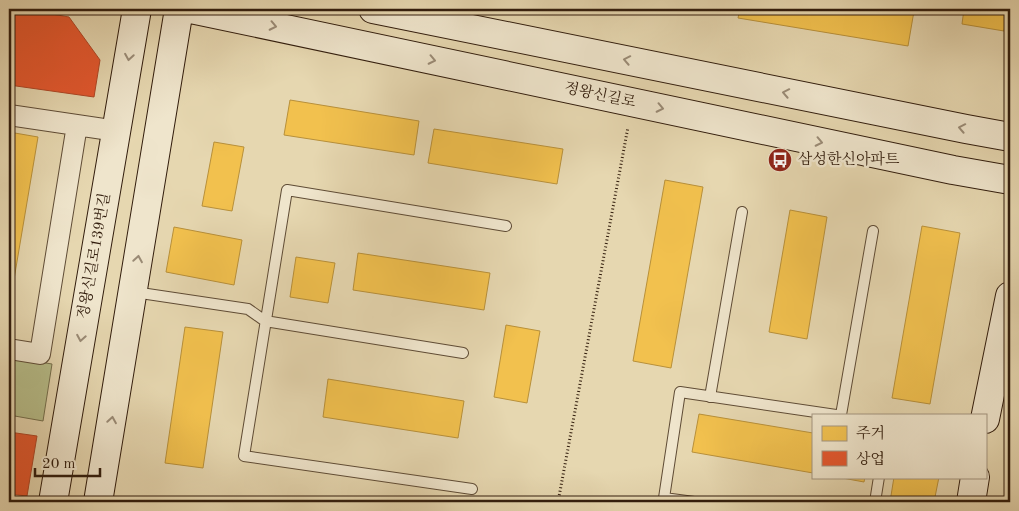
<svg xmlns="http://www.w3.org/2000/svg" width="1019" height="511" font-family="'Old Standard TT','Noto Serif KR',serif">
	<rect width="100%" height="100%" fill="#e6d7b0"/>
	<filter id="stains"><feTurbulence type="fractalNoise" baseFrequency=".004" numOctaves="4"/><feColorMatrix values="0 0 0 0 .2 0 0 0 0 .09 0 0 0 0 .02 0 0 0 .5 -.17"/></filter>
	<radialGradient id="worn" r=".72"><stop offset=".6" stop-color="#630" stop-opacity="0"/><stop offset="1" stop-color="#630" stop-opacity=".3"/></radialGradient>
	<path fill="#b7be8a" stroke="#746e4c" d="M9,357L52,364L43,421L9,415Z"/>
	<path fill="#f2c14e" stroke="#b8903a" d="M740,9H902L914,11L908,46L738,18Z
		M964,9H1008L1004,31L962,24Z
		M290,100L419,121L414,155L284,135Z
		M434,129L563,149L557,184L428,163Z
		M9,132L38,137L9,309Z
		M214,142L244,147L232,211L202,206Z
		M665,180L703,187L671,368L633,361Z
		M790,210L827,217L807,339L769,332Z
		M922,226L960,233L930,404L892,398Z
		M174,227L242,240L234,285L166,272Z
		M358,253L490,273L484,310L353,290Z
		M296,257L335,263L328,303L290,297Z
		M506,325L540,331L527,403L494,397Z
		M185,327L223,332L203,468L165,463Z
		M328,379L464,401L458,438L323,417Z
		M699,414L813,433V473L692,452Z
		M837,477H865L864,482Z
		M894,477H939L934,502H890Z"/>
	<path fill="#e4572e" stroke="#af4624" d="M9,9H23L69,17L100,60L94,97L9,85Z
		M9,432L37,436L27,496L9,494Z"/>
	<g fill="none" stroke-linecap="round" stroke-linejoin="round">
		<g stroke="#5f4c36" stroke-width="12">
			<path id="lane" d="M134,292L248,309L265,321L463,353
				M710,397L742,212
				M841,415L873,231
				M472,489L244,456L287,190L506,226
				M694,502L664,498L680,392L836,415
				M875,502L879,477"/>
		</g>
		<g stroke="#5f4c36" stroke-width="22">
			<path id="street" d="M9,115L117,131
				M9,349L40,354L77,125"/>
		</g>
		<g stroke="#321d0d" stroke-width="30">
			<path id="secondary" d="M191,9L953,170L1010,180
				M373,9L966,129L1010,137
				M985,419L1010,296
				M53,502L137,9
				M98,502L179,9
				M971,502L975,477"/>
		</g>
		<path stroke="#321d0d" stroke-width="3" stroke-dasharray="1 2.5" stroke-linecap="butt" d="M558,502L628,127"/>
		<use href="#lane" stroke="#efe5cc" stroke-width="10"/>
		<use href="#street" stroke="#efe5cc" stroke-width="20"/>
		<use href="#secondary" stroke="#efe5cc" stroke-width="28"/>
	</g>
	<defs><path id="oneway-chevron" d="M-2-3.5L2.5 0L-2 3.5" fill="none" stroke-width="1.6" stroke-linecap="round" stroke-linejoin="round" transform="scale(1.25)"/></defs>
	<g stroke="#9a8b76">
		<use href="#oneway-chevron" transform="translate(273 26) rotate(12)"/>
		<use href="#oneway-chevron" transform="translate(129 57) rotate(99)"/>
		<use href="#oneway-chevron" transform="translate(432 60) rotate(12)"/>
		<use href="#oneway-chevron" transform="translate(627 60) rotate(-169)"/>
		<use href="#oneway-chevron" transform="translate(786 93) rotate(-169)"/>
		<use href="#oneway-chevron" transform="translate(660 108) rotate(12)"/>
		<use href="#oneway-chevron" transform="translate(962 128) rotate(-169)"/>
		<use href="#oneway-chevron" transform="translate(819 142) rotate(12)"/>
		<use href="#oneway-chevron" transform="translate(138 259) rotate(-81)"/>
		<use href="#oneway-chevron" transform="translate(81 338) rotate(100)"/>
		<use href="#oneway-chevron" transform="translate(112 420) rotate(-81)"/>
	</g>
	<defs>
		<g id="bus-disc" transform="scale(1.25)"><circle r="9.5" fill="#8f2418" stroke="#efe5cc"/><path d="M-5-6H5V4H4V6H2V4H-2V6H-4V4H-5ZM-3.5-4V0h7V-4ZM-3.5 1.2v1.5H-2V1.2ZM2 1.2v1.5H3.5V1.2Z" fill="#fff"/></g>
	</defs>
	<g fill-rule="evenodd">
		<use href="#bus-disc" x="780" y="160"/>
	</g>
	<g text-anchor="middle" dominant-baseline="central" stroke-width="5" stroke-linejoin="round" paint-order="stroke">
		<g font-size="15" fill="#321d0d" stroke="#efe5cc">
			<text transform="translate(600 96) rotate(12)">정왕신길로</text>
			<text transform="translate(95 256) rotate(-80)">정왕신길로139번길</text>
		</g>
		<g font-size="15" fill="#321d0d" stroke="#efe5cc" text-anchor="start">
			<text x="798" y="160">삼성한신아파트</text>
		</g>
	</g>
	<rect width="1019" height="511" fill="none" stroke="#e6d7b0" stroke-width="30"/>
	<rect x="10" y="10" width="999" height="491" fill="none" stroke="#321d0d" stroke-width="2.5"/>
	<rect x="15" y="15" width="989" height="481" fill="none" stroke="#321d0d"/>
	<rect x="812" y="414" width="175" height="65" fill="#efe5cc" stroke="#a39580"/>
	<rect x="822" y="426" width="25" height="15" fill="#f2c14e" stroke="#a39580"/>
	<text x="856" y="438" font-size="15" fill="#321d0d">주거</text>
	<rect x="822" y="451" width="25" height="15" fill="#e4572e" stroke="#a39580"/>
	<text x="856" y="464" font-size="15" fill="#321d0d">상업</text>
	<path d="M35 468v8h65v-8" fill="none" stroke="#321d0d" stroke-width="2.5"/>
	<text x="42" y="468" font-size="15" fill="#321d0d" stroke="#efe5cc" stroke-width="4" paint-order="stroke">20 m</text>
	<rect width="100%" height="100%" filter="url(#stains)"/>
	<rect width="100%" height="100%" fill="url(#worn)"/>
</svg>
